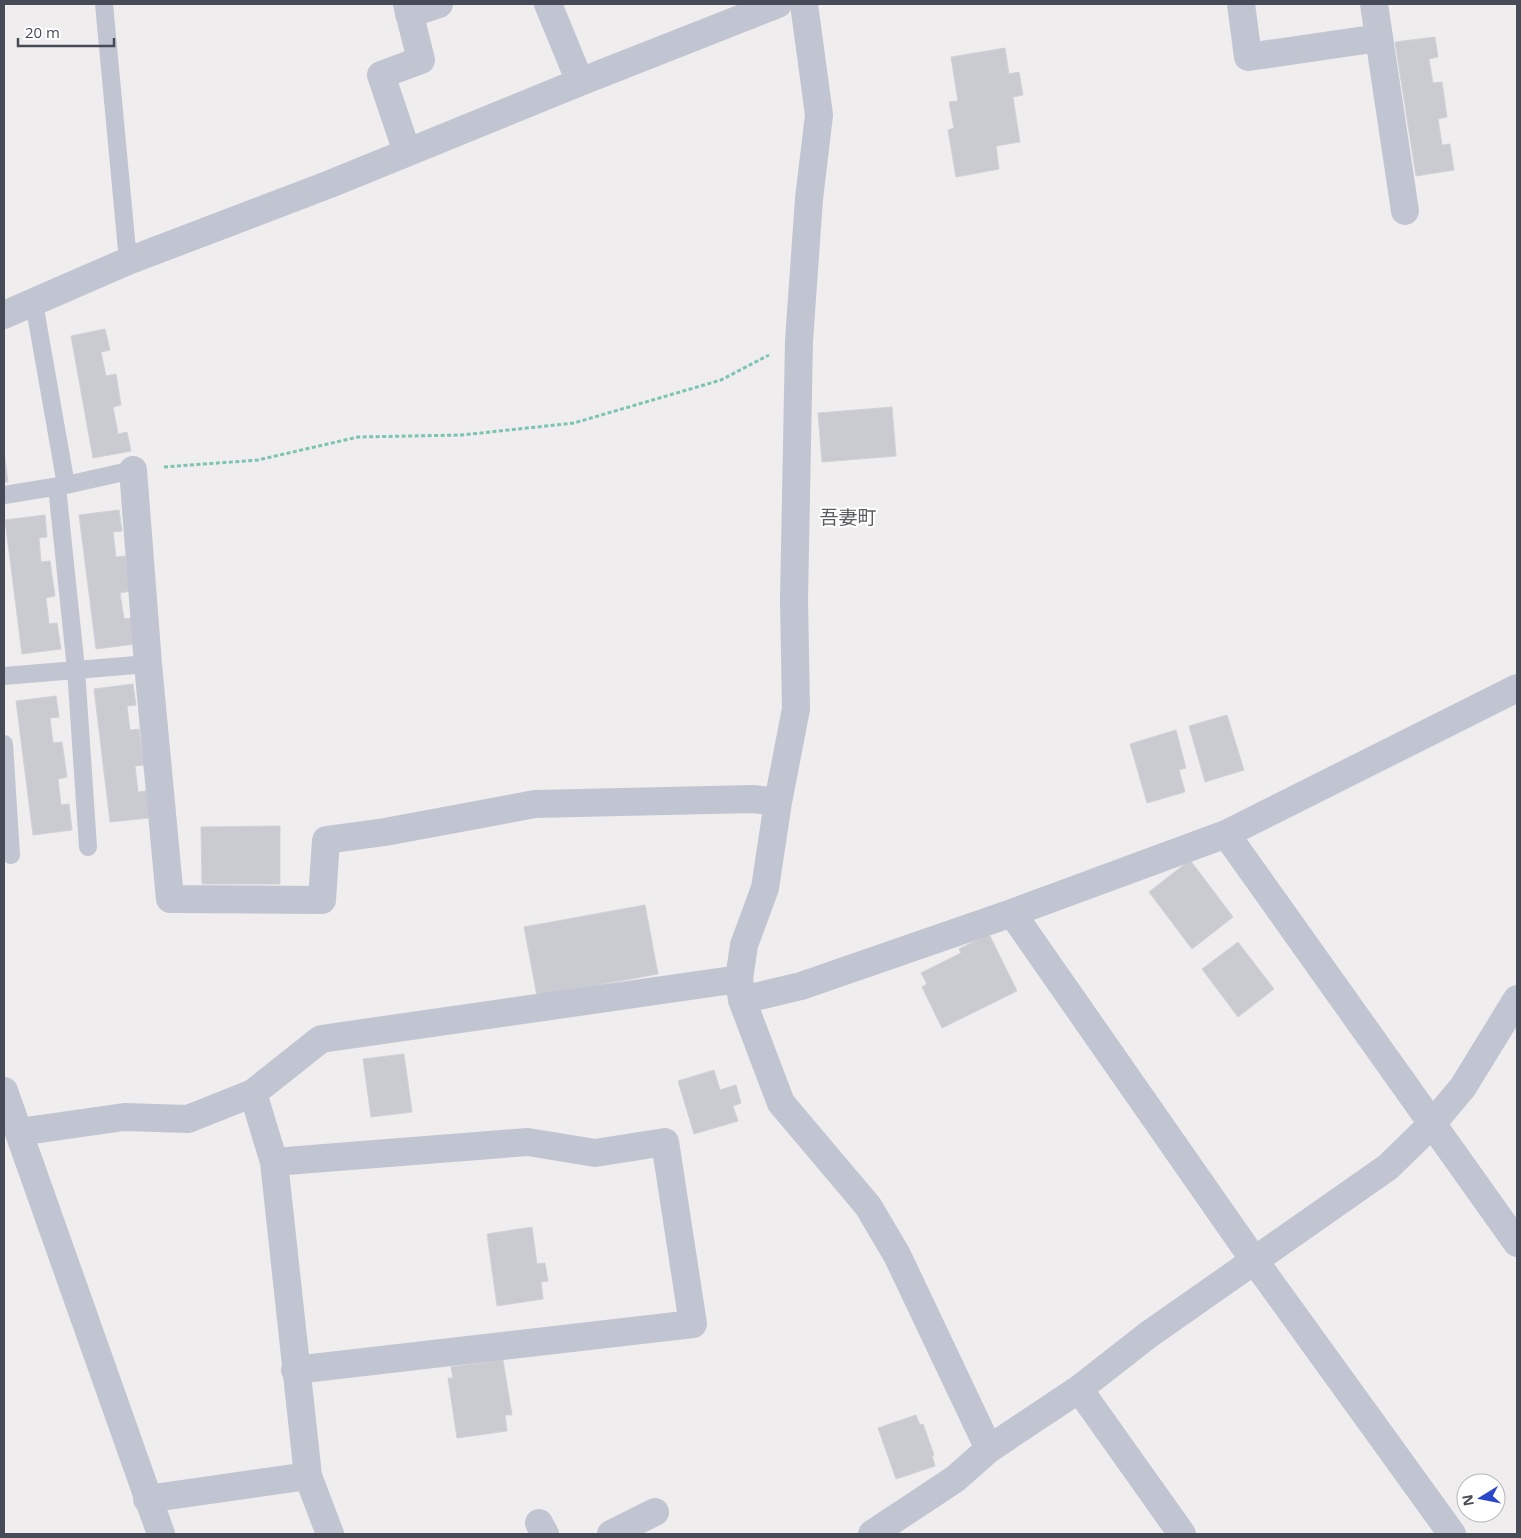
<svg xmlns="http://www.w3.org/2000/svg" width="1521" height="1538" font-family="'Open Sans','Noto Sans JP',sans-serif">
	<rect width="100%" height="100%" fill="#efeded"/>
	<path fill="#cacbd1" stroke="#d1d1d8" d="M1435,37L1438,57L1429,59L1433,83L1442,82L1447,117L1438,119L1442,145L1450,144L1454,170L1416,176L1395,42Z
		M1005,48L1009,74L1019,72L1023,95L1013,97L1020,142L996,146L999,169L956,177L948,130L954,128L949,102L958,101L951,57Z
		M105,329L110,350L101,352L106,376L116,374L121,405L113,407L118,434L127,432L131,451L93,458L71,336Z
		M892,407L896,456L822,462L818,413Z
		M4,452L8,482H4Z
		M119,510L122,531L113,532L116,557L125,556L130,591L120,593L124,619L132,618L135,644L96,649L79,515Z
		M45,515L47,537L39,538L41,562L50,561L55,596L46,598L49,624L57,623L61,649L22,654L5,520Z
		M133,684L136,705L127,706L130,730L139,729L144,765L135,766L138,792L146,791L149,818L110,822L94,689Z
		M56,696L59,717L50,718L53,743L62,742L67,777L58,779L61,805L69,804L72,830L33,835L16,701Z
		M1227,715L1244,770L1205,782L1189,726Z
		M1176,730L1186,768L1179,770L1185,792L1147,803L1130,744Z
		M280,826V884H202L201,827Z
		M1190,860L1233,917L1192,949L1149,892Z
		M645,905L658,974L537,996L524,927Z
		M989,934L1017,991L942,1028L922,987L927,984L921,973L961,953L959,949Z
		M1238,942L1274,989L1238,1017L1202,969Z
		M404,1054L412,1112L371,1117L363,1059Z
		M714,1070L720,1090L736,1085L741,1103L733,1106L738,1121L694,1134L678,1081Z
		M532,1227L537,1264L545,1263L548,1281L541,1282L543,1299L497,1306L487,1234Z
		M503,1360L512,1415H505L507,1431L457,1438L448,1378H453L451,1367Z
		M916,1415L920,1425L923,1424L934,1455L932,1456L935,1466L896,1479L878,1428Z"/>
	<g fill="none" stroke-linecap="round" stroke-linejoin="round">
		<path stroke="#7ac4b2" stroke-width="3" stroke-dasharray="4 2.5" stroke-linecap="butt" d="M164,467L258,460L358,437L462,435L574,423L721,380L769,355"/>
		<path stroke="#c1c5d1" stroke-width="18" d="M104,4L128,261
			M34,303L66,485
			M57,487L76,669L88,847
			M4,495L66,485L133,470
			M4,676L148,664
			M4,744L11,855"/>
		<path stroke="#c1c5d1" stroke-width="28" d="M548,4L580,82
			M804,4L819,115L809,199L799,341L794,600L796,709L778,802L765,888L744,945L739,979L742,1000L781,1103L868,1206L897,1255L989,1449
			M1241,4L1248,57L1379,38
			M1374,4L1405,211
			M409,14L439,4
			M407,152L381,75L421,60L407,4
			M4,315L128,261L330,184L580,82L778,4
			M133,470L148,664L170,899L322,900L326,840L385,832L535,804L753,799L778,802
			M1226,834L1517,1243
			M1012,913L1254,1260L1452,1534
			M742,1000L801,986L1012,913L1226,834L1517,688
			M4,1091L161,1534
			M19,1132L124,1117L188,1119L253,1093
			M274,1162L528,1142L595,1153L665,1142L693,1324L295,1370
			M1079,1389L1182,1534
			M147,1499L308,1476
			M539,1523L545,1534
			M330,1534L308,1476L274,1162L253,1093L321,1039L739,979
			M611,1534L655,1512
			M872,1534L955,1479L989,1449L1079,1389L1148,1335L1388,1167L1432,1124L1463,1087L1517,999"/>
	</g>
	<g text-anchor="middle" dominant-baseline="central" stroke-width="4" stroke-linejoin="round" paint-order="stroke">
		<g font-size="19" fill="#5a5b61" stroke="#fff">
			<text x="848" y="517">吾妻町</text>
		</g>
	</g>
	<rect width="1521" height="1538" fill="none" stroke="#474b58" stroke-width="10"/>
	<g transform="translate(1481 1498) rotate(260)"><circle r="24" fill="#ffffff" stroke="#b5b7bc"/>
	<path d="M0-4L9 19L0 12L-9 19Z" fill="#2a47cc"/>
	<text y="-8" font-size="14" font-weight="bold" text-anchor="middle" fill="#474b58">N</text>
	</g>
	<path d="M18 38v8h96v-8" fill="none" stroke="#474b58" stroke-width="2.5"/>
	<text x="25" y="38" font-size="15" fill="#474b58" stroke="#ffffff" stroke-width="4" paint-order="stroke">20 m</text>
</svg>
